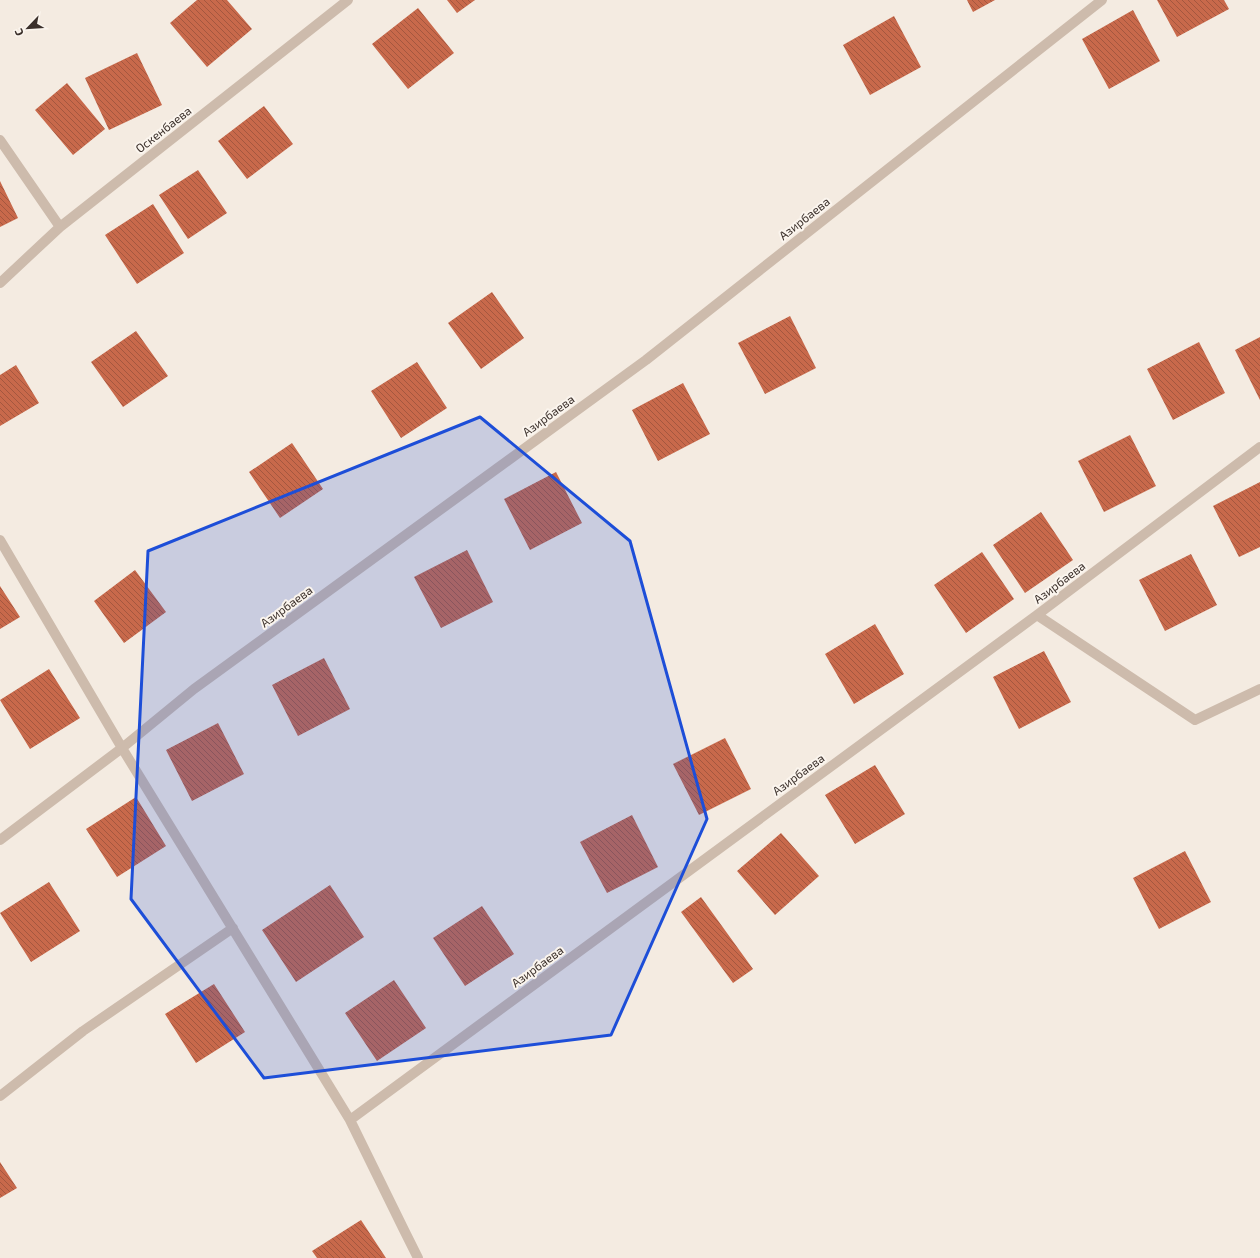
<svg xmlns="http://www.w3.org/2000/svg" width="1260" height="1258" font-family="'Exo 2',sans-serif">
	<defs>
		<pattern id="building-back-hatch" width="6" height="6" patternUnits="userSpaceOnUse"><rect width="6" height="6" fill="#c8694b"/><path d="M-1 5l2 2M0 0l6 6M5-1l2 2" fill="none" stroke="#a4573f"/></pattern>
	</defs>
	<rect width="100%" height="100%" fill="#f4ebe1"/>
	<path fill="url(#building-back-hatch)" d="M197,0H227L252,29L207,67L170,23Z
		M447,0H475L457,13Z
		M967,0H995L973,12Z
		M1157,0H1224L1229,9L1177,37Z
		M418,8L454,53L408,89L372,44Z
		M1133,10L1160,61L1109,89L1082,39Z
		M894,16L921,67L870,95L843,45Z
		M137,53L162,105L109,130L85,78Z
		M67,83L105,129L73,155L35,110Z
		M264,106L293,144L247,179L218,141Z
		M198,170L227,213L188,239L159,195Z
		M0,181L18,218L0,227Z
		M153,204L184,253L137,284L105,235Z
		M492,292L524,338L481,369L448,323Z
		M790,316L816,368L765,394L738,343Z
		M136,331L168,376L123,407L91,362Z
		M1260,337V400L1235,350Z
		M1199,342L1225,393L1173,420L1147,369Z
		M417,362L447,408L401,438L371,391Z
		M16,365L39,403L0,426V375Z
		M683,383L710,434L658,461L632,410Z
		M1130,435L1156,486L1104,512L1078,461Z
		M292,443L323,489L280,518L249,472Z
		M556,472L582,523L530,550L504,499Z
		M1260,482V547L1239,557L1213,506Z
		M1041,512L1073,560L1025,593L993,545Z
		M467,550L493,602L441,628L414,577Z
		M982,552L1014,599L966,633L934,585Z
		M1191,554L1217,605L1165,631L1139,580Z
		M135,570L166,612L124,643L94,601Z
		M0,586L20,617L0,629Z
		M875,624L904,674L854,704L825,654Z
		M1044,651L1071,702L1019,729L993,677Z
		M324,658L350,709L298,736L272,685Z
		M49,669L80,718L30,749L0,700Z
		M218,723L244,774L192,801L166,750Z
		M725,738L751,789L699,815L673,764Z
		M875,765L905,814L855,844L825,795Z
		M136,797L166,846L117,877L86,829Z
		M632,815L658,867L607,893L580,842Z
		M781,833L819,876L775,915L737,871Z
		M1185,851L1211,902L1159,929L1133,878Z
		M49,882L80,931L31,962L0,913Z
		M330,885L364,937L296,982L262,930Z
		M701,897L753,969L733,983L681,912Z
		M482,906L514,954L465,986L433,938Z
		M394,980L426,1028L377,1061L345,1013Z
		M214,984L245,1032L196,1063L165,1014Z
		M0,1162L17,1188L0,1198Z
		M361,1220L386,1258H317L312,1251Z"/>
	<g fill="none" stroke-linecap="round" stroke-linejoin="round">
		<path stroke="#cdbbac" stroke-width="10" d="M0,140L60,227
			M0,283L60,227L348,0
			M0,540L122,748L350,1120L404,1230L418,1258
			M1037,615L1195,720L1260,689
			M0,840L122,748L194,689L646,360L1102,0
			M0,1096L83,1031L233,928
			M350,1120L1037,615L1260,447"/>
	</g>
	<path fill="#1d4ed8" fill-opacity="0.2" stroke="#1d4ed8" stroke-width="3" stroke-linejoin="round" d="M480,417L630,541L707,819L611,1035L264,1078L131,899L148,551Z"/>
	<g text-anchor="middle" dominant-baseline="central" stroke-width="4" stroke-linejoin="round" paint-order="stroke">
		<g font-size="12" fill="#3b302b" stroke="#fbf5ee">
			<text transform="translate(163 129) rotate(-38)">Оскенбаева</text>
			<text transform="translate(804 218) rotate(-38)">Азирбаева</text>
			<text transform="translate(548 415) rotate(-36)">Азирбаева</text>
			<text transform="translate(1059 582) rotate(-37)">Азирбаева</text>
			<text transform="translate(286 606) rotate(-36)">Азирбаева</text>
			<text transform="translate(798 774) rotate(-36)">Азирбаева</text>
			<text transform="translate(537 966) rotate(-36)">Азирбаева</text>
		</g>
	</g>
	<g transform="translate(28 28) rotate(245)" stroke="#fbf5ee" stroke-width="3" paint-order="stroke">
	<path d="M0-3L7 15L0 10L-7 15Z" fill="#3b302b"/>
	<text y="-6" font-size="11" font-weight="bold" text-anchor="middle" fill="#3b302b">С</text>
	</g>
</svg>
